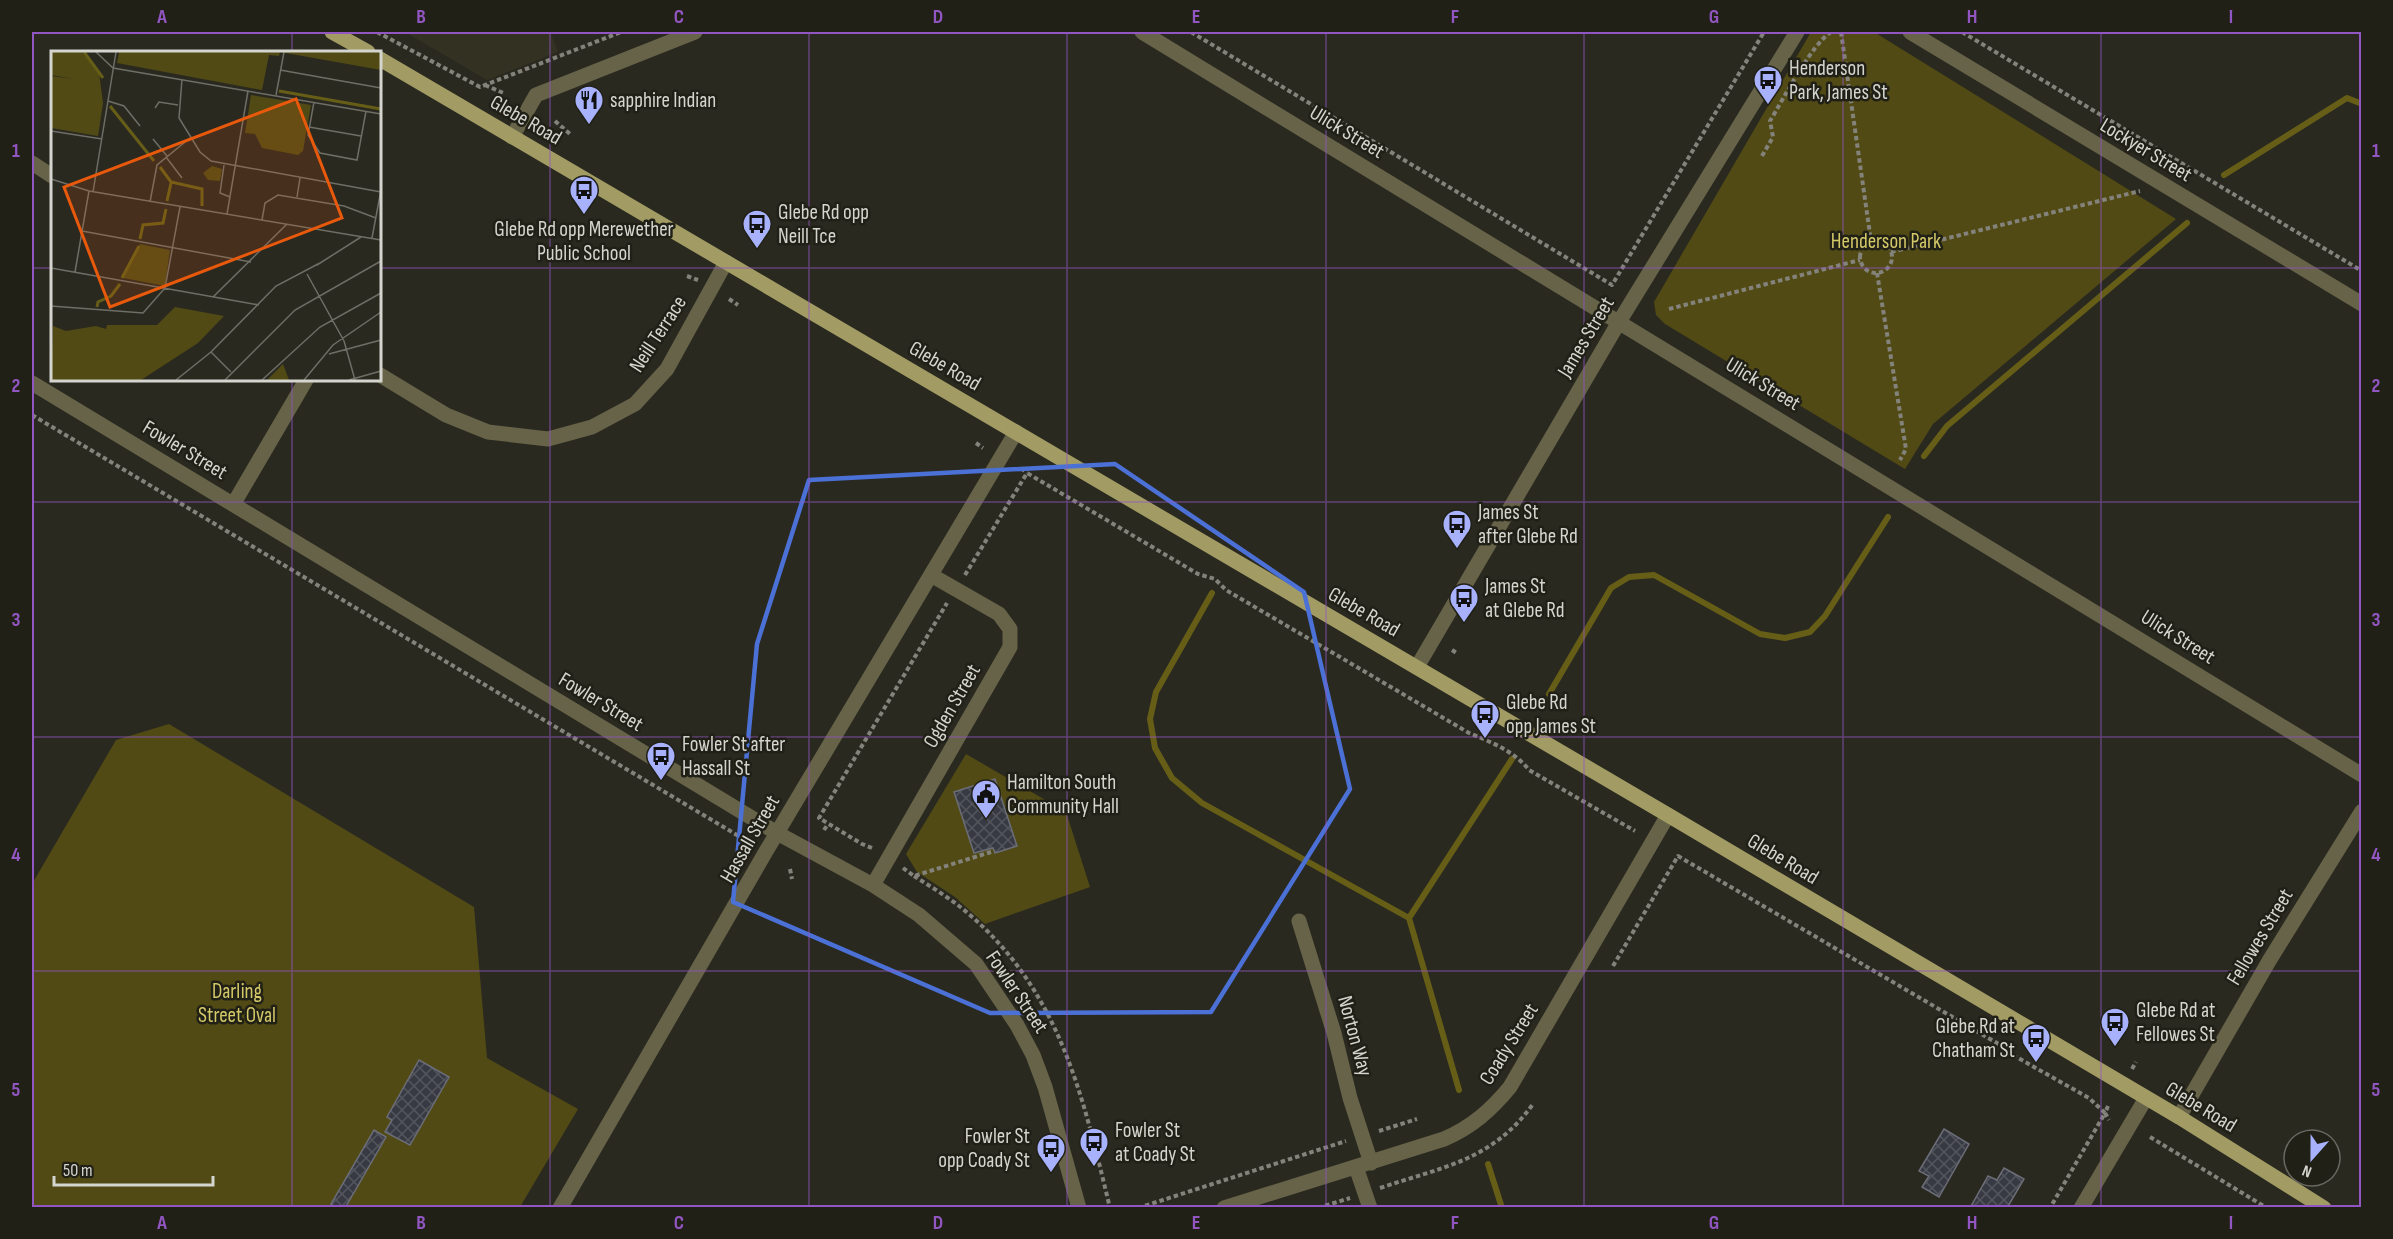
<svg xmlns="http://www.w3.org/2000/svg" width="2393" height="1239" font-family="'Sofia Sans Condensed',sans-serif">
	<defs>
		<pattern id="building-cross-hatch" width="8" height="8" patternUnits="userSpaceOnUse" patternTransform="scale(1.5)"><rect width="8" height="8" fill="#383a43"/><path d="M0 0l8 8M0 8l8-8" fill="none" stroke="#54565d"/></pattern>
	</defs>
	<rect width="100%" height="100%" fill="#2a2920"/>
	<path fill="#333222" d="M405,32H550L558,52L487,80Z"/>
	<path fill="#514a14" d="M1811,32H1874L2176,219L1933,424L1905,469L1665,324L1656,315L1654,302Z
		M169,724L474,907L487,1058L578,1109L520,1207L32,1208V884L116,740Z
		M966,754L1066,812L1090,887L985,924L955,897L917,872L906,854Z"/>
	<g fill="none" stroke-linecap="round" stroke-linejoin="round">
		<path stroke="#665e17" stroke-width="6" d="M2224,175L2347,98L2362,104
			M1924,456L1947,426L2187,223
			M1212,593L1156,692L1150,719L1155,748L1172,778L1202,803L1409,918L1459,1090
			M1549,694L1611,588L1629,577L1654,575L1760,634L1785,638L1810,632L1825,616L1888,517
			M1409,918L1512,759
			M1488,1164L1502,1208"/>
	</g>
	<path fill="url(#building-cross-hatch)" stroke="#6b6d78" stroke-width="1.5" d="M995,779L1017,846L995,853L993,848L974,853L954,792Z
		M419,1060L449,1077L410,1145L385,1132L392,1120L387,1117Z
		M1944,1129L1969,1144L1939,1197L1922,1187L1929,1176L1919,1171Z
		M374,1130L386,1137L345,1208H337L331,1204Z
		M2004,1168L2024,1179L2007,1208H1970L1988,1176L1997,1180Z"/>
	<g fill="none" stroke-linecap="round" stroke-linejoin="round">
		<path stroke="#83837b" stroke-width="4" stroke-dasharray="4.5 3" stroke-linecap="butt" d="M377,32L480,87L621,32
			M1191,32L1612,285L1764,32
			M1841,32L1871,241
			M1962,32L2362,271
			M485,85L503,93
			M555,121L570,134
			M1762,156L1773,137L1770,121C1784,98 1811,45 1831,32
			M1860 257a16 16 0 1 1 32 0a16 16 0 1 1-32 0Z
			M1891,252L2140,191
			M1877,273L1906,449L1900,460
			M687,276L698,280
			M729,299L738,305
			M1669,309L1860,260
			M32,415L742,838
			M976,443L983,448
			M1021,468L1027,473
			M965,575L1027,473L1198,574L1215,579L1226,590L1469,733C1491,742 1514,751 1529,770L1635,831
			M1452,650L1458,654
			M824,830L828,824
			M872,848L862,844L819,818L947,603
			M903,868L914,876L991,852
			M790,869L792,879
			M914,876C933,888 953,900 970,915C1061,994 1083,1097 1110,1208
			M1613,966L1678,856L2007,1049L2011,1054L2089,1098L2105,1113L2050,1208
			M2132,1069L2136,1062
			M2108,1106L2105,1113L2109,1120
			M1379,1131L1417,1119
			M2150,1137L2267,1208
			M1380,1188C1442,1167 1492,1161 1533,1104
			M1138,1208L1346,1141
			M1318,1208L1350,1198"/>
		<path stroke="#666348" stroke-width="15" d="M1142,32L2362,775
			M1910,32L2362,304
			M512,137L536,95L695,32
			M32,163L52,176
			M380,375L446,415L488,432L548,439L592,427L635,404L667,369L726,262
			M32,383L777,833L873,885L919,915L976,964L1017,1025L1033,1055L1045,1087L1079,1208
			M234,503L306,380
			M1417,667L1619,322L1797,32
			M873,885L1010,647V629L999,614L931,575
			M1299,921L1334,1033L1350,1098L1371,1163
			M2179,1117L2269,961L2362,811
			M1356,1167L1370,1208
			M560,1208L765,853L1016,432
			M1224,1208L1444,1139C1472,1127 1491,1110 1510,1087L1668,815
			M2081,1208L2146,1098"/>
		<path stroke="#a29c64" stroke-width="15" d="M332,32L368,52
			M380,59L1668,815L2179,1117L2324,1208"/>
	</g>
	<path fill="none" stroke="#4b70d6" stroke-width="4.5" stroke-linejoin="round" d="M1115,464L1304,592L1350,789L1211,1012L990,1013L733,902L757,644L809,480Z"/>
	<path fill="none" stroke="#9256c3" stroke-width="1.5" stroke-opacity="0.55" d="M292,32V52M550,32V1208M809,32V1208M1067,32V1208M1326,32V1208M1584,32V1208M1843,32V1208M2101,32V1208M32,268H52M380,268H2362M292,380V1208M32,502H2362M32,737H2362M32,971H2362"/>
	<defs>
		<g id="bus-pin" transform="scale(1.5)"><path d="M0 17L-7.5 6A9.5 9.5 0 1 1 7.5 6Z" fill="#a7b1fc" stroke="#212017"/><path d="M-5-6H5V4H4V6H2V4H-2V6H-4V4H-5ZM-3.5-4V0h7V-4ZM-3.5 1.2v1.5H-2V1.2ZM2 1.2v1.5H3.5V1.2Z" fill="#111"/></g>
		<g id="restaurant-pin" transform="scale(1.5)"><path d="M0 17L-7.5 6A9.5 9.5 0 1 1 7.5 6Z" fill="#a7b1fc" stroke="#212017"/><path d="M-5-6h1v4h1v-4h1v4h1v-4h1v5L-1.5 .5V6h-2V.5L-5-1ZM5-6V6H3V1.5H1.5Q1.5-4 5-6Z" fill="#111"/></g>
		<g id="civic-pin" transform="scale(1.5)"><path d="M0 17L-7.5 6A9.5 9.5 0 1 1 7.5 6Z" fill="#a7b1fc" stroke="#212017"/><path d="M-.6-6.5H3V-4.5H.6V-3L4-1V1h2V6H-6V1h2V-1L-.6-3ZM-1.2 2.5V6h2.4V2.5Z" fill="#111"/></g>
	</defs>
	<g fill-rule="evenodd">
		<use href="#bus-pin" x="1768" y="80"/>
		<use href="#restaurant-pin" x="589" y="100"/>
		<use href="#bus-pin" x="584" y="190"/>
		<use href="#bus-pin" x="757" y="224"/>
		<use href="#bus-pin" x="1457" y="524"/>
		<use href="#bus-pin" x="1464" y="598"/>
		<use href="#bus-pin" x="1485" y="714"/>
		<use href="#bus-pin" x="661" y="756"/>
		<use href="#civic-pin" x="986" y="794"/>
		<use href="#bus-pin" x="2115" y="1022"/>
		<use href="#bus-pin" x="2036" y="1038"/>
		<use href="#bus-pin" x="1094" y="1142"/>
		<use href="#bus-pin" x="1051" y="1148"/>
	</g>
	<g text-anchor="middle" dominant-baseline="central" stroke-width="5" stroke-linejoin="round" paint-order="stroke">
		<g font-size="21" fill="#d5d5cf" stroke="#212017" text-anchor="start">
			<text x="1789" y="68">Henderson<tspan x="1789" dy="24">Park, James St</tspan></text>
			<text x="610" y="100">sapphire Indian</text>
			<text x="778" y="212">Glebe Rd opp<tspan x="778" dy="24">Neill Tce</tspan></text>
			<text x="584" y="229" text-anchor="middle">Glebe Rd opp Merewether<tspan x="584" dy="24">Public School</tspan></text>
			<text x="1478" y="512">James St<tspan x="1478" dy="24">after Glebe Rd</tspan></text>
			<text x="1485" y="586">James St<tspan x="1485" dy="24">at Glebe Rd</tspan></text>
			<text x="1506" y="702">Glebe Rd<tspan x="1506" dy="24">opp James St</tspan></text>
			<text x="682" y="744">Fowler St after<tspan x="682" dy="24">Hassall St</tspan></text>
			<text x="1007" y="782">Hamilton South<tspan x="1007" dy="24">Community Hall</tspan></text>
			<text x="2136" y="1010">Glebe Rd at<tspan x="2136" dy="24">Fellowes St</tspan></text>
			<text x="2015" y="1026" text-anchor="end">Glebe Rd at<tspan x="2015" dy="24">Chatham St</tspan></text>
			<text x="1115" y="1130">Fowler St<tspan x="1115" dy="24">at Coady St</tspan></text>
			<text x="1030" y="1136" text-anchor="end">Fowler St<tspan x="1030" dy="24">opp Coady St</tspan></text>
		</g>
		<g font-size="21" fill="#d5d5cf" stroke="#212017">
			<text transform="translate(526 120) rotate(30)">Glebe Road</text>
			<text transform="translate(1347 132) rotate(31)">Ulick Street</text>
			<text transform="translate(2146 150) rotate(31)">Lockyer Street</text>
			<text transform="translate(658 334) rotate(-57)">Neill Terrace</text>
			<text transform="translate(1586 337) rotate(-59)">James Street</text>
			<text transform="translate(945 366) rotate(30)">Glebe Road</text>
			<text transform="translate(1763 384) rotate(31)">Ulick Street</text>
			<text transform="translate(185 450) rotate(31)">Fowler Street</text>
			<text transform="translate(1364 612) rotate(30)">Glebe Road</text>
			<text transform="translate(2178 637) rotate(32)">Ulick Street</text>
			<text transform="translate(601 702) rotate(31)">Fowler Street</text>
			<text transform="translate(952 706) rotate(-60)">Ogden Street</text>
			<text transform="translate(750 839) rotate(-60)">Hassall Street</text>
			<text transform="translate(1783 859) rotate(31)">Glebe Road</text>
			<text transform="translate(2260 937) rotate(-59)">Fellowes Street</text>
			<text transform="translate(1017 992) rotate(56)">Fowler Street</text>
			<text transform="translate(1355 1036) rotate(75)">Norton Way</text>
			<text transform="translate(1509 1044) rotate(-58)">Coady Street</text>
			<text transform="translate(2201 1107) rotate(31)">Glebe Road</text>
		</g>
		<g font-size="21" fill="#d4c968" stroke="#212017">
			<text x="1886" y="241">Henderson Park</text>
			<text x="237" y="991">Darling<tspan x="237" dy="24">Street Oval</tspan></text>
		</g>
	</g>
	<g transform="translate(51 51)">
		<rect width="330" height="330" fill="#2a2920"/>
		<path d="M124,256L173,265L147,292L90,329H0L2,275L15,280L45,275L55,278L56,274H106Z" fill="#514a14"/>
		<path d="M0,1H31L48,21L52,52L47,85L0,77V25L23,28L0,24ZM68,1H330V19L229,1L228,5L218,4L211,39L66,12ZM200,44L260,54L252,100L247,104L211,97L204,83L194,82ZM161,115L171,118L169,130L157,129L152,122ZM89,193L119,199L114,235L72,227ZM232,313L238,329H216Z" fill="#514a14"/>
		<path fill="none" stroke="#665e17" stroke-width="3" d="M33,1L52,27M228,40L330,58M59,55L103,110M109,116L120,131L151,138V155M116,150L120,132M89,188L92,174L112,172L115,158M71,227L88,195M46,256L47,251L60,245L69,233"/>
		<path fill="none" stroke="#6e6e66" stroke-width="1.5" d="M45,1L62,17L330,63M229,19L330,37M131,28L128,67L149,101L160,110L330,141M225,44L233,1M57,50L73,55L89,75M263,51L257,84L269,102L306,109L315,60M104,57L108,51L127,54M258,76L310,85M0,80L51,88M102,88L116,105M115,106L131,127M173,114L169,142L179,146M0,128L38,140L330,189M42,141L65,1M246,146L249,127M99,151L106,114L139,87M176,163L197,40M211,169L214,152L227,144L293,155L325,167M31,180L200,211M321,187L330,139M266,214L310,186M0,217L208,254M24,221L38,140M256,223L293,290L304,329M162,246L236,173M0,255L92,262L114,237L129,156M160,301L180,321M278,303L330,289M125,329L160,301L225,235L267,213M174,329L244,259L330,210M211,329L269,276L330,242M253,329L282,294L330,261M298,329L330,320"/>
		<path fill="#e8590c" fill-opacity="0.15" stroke="#e8590c" stroke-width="3" d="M245,48L291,167L59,256L13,136Z"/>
		<rect width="330" height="330" fill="none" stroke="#d5d5cf" stroke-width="3"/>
	</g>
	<rect width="2393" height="1239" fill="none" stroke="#212017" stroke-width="66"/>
	<g transform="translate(2312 1158) rotate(201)"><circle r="28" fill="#212017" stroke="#696861" stroke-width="1.5"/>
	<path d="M0-4.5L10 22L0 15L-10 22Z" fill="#a7b1fc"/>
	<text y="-9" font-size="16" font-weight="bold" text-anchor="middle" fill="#d5d5cf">N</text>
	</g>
	<path d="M54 1176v9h159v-9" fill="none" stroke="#d5d5cf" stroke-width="3"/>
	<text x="63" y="1176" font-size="18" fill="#d5d5cf" stroke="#212017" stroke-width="4.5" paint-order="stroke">50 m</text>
	<rect x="33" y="33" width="2327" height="1173" fill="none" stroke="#9256c3" stroke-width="2"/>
	<g font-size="20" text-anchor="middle" font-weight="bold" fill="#9256c3">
		<text x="162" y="23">A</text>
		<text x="421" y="23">B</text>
		<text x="679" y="23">C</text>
		<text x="938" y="23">D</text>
		<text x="1196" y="23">E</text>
		<text x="1455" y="23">F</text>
		<text x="1714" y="23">G</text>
		<text x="1972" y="23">H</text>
		<text x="2231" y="23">I</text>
		<text x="16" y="157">1</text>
		<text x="2376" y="157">1</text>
		<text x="16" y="392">2</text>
		<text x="2376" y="392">2</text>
		<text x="16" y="626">3</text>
		<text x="2376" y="626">3</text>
		<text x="16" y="861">4</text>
		<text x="2376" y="861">4</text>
		<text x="16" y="1096">5</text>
		<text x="2376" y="1096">5</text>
		<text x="162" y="1229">A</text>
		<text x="421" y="1229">B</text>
		<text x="679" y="1229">C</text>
		<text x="938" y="1229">D</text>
		<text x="1196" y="1229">E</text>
		<text x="1455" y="1229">F</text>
		<text x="1714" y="1229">G</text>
		<text x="1972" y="1229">H</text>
		<text x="2231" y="1229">I</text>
	</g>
</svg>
